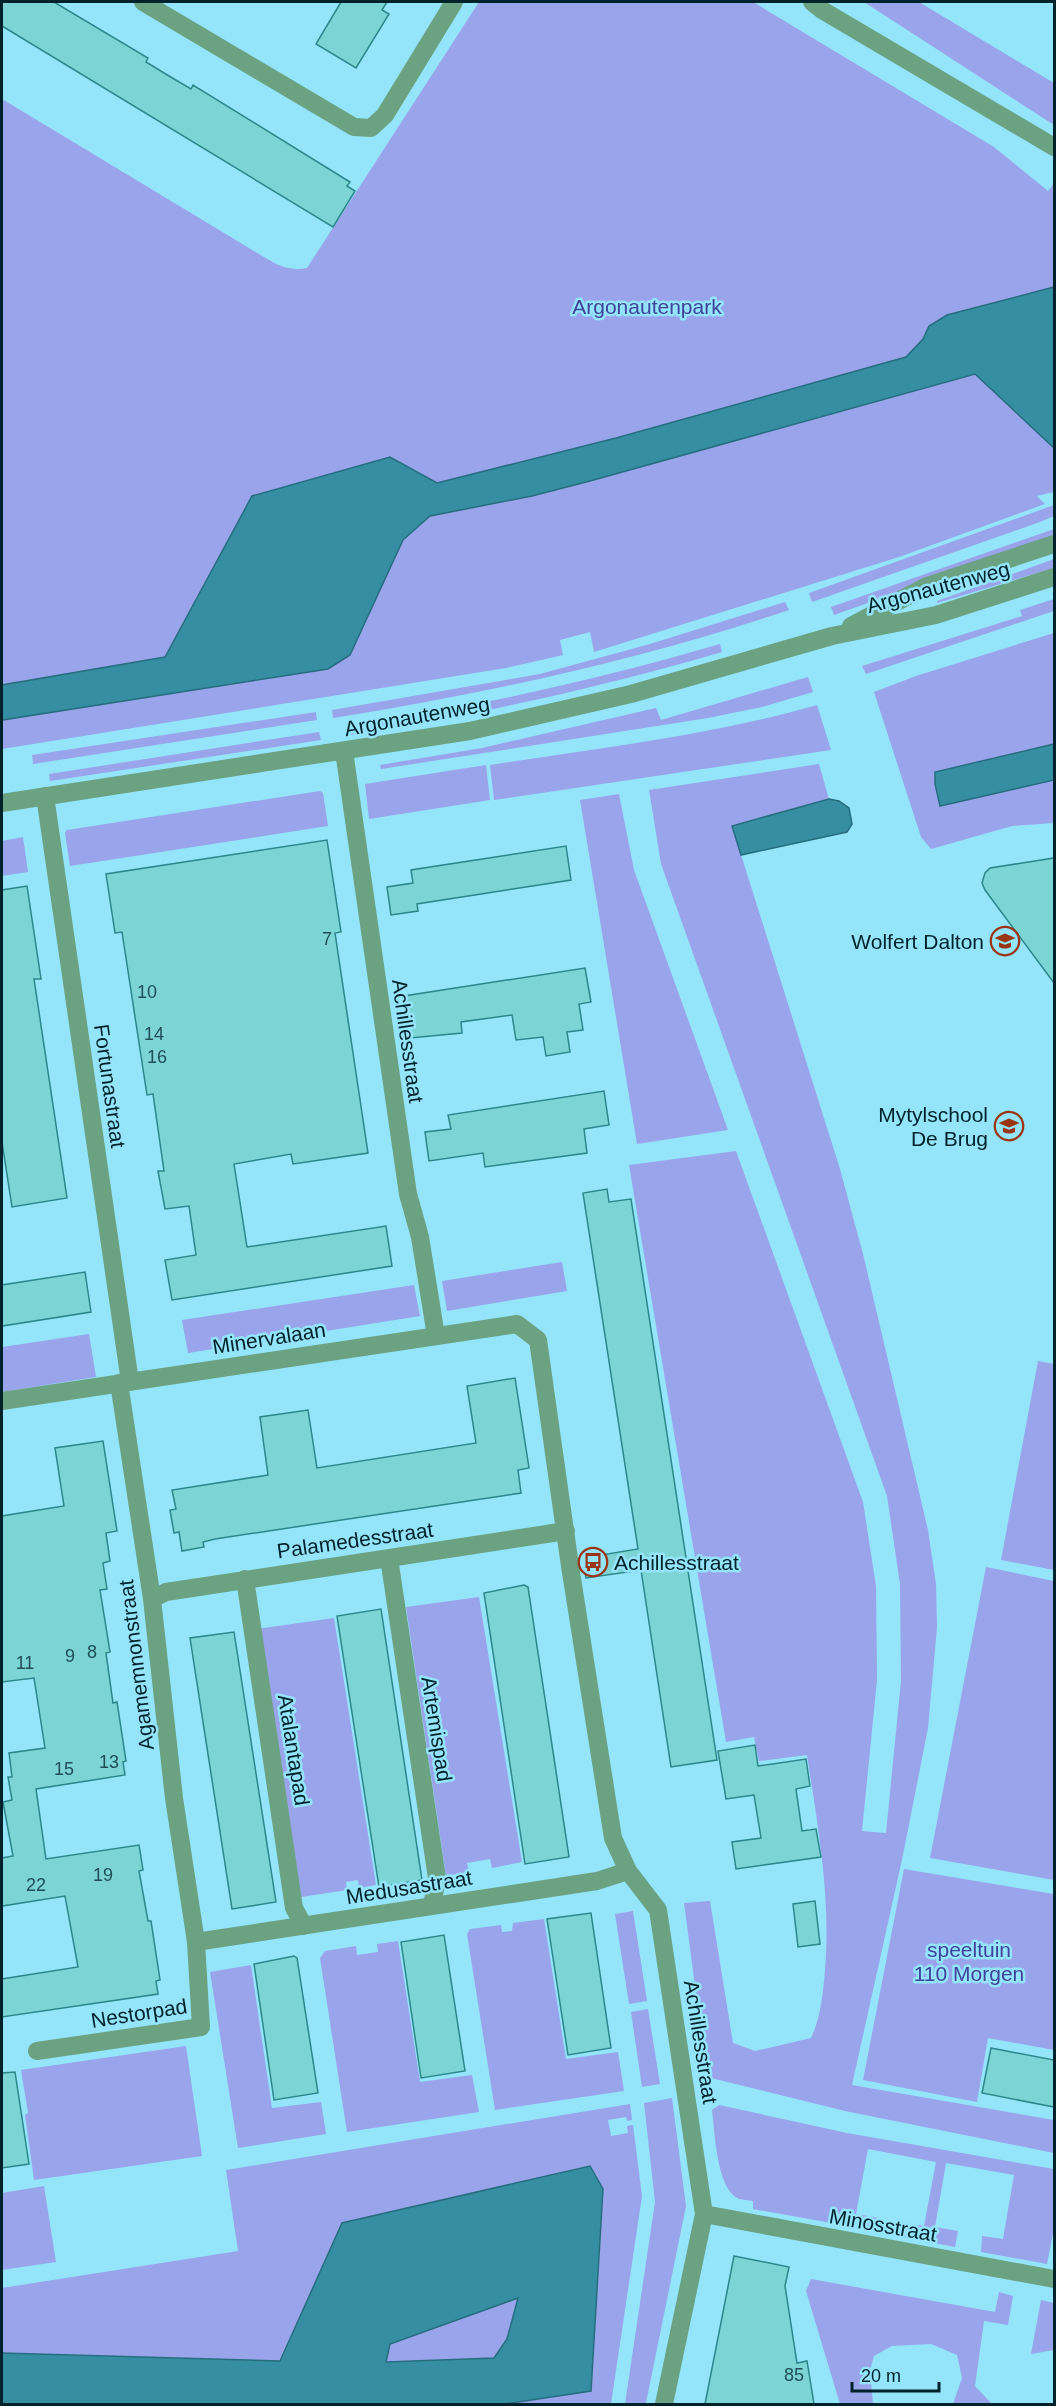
<svg xmlns="http://www.w3.org/2000/svg" width="1056" height="2406" font-family="Arial,sans-serif">
	<rect width="100%" height="100%" fill="#94e4fa"/>
	<path fill="#9aa4eb" d="M479,2H753L994,147L1048,191L1054,183V492L1037,496L1045,504L899,557L594,652L590,632L560,640L563,655L506,668L2,749V99L269,260C281,267 292,271 307,268Z
		M864,2H919L1054,83V125Z
		M1054,505V516L1040,522L812,602L809,593Z
		M1054,529V537L834,615L831,607Z
		M1054,559V568L937,603V601Z
		M1054,599V611L866,674L862,666L1022,616L1020,610Z
		M785,602L789,610C640,660 488,693 333,718L332,710L540,674L650,644Z
		M1054,633V744L936,772L941,806L1054,780V823L1012,826L931,849L921,837L874,692L916,676Z
		M720,644L722,652C599,688 476,715 350,735L348,733V727C474,707 597,680 720,644Z
		M808,677L813,692L762,707L708,718L381,769L380,765L482,748L656,708L661,720Z
		M817,705L831,750L494,800L490,765C599,748 710,736 817,705Z
		M316,712L317,720L33,764L32,755Z
		M319,732L321,740L50,781L49,774Z
		M819,764L829,799L732,826L840,1169L863,1254L928,1530L936,1584L937,1627L928,1728L903,1855L852,2085L1054,2120V2153L845,2111L707,2077L684,1903L710,1901L733,2043L755,2051L811,2038C821,2017 823,1993 825,1970C831,1897 818,1827 807,1755L759,1761L754,1737L726,1742L629,1165L736,1151L863,1502L876,1586L877,1680L862,1831L886,1833L901,1681L900,1584L887,1496L661,864L649,790Z
		M486,765L490,800L369,819L365,784Z
		M320,791L323,793L328,826L70,866L65,833L67,830Z
		M619,794L634,870L728,1130L637,1144L580,800Z
		M23,837L28,872L2,876V841Z
		M562,1262L567,1291L447,1311L442,1281Z
		M414,1285L420,1316L188,1353L182,1320Z
		M89,1334L96,1377L2,1392V1347Z
		M1038,1361L1054,1364V1570L1001,1560Z
		M986,1567L1054,1581V1880L930,1858Z
		M479,1597L522,1862L492,1868L490,1859L467,1863L469,1872L446,1876L406,1607Z
		M334,1618L376,1885L359,1888L358,1880L346,1882L347,1890L301,1897L257,1629Z
		M904,1869L1054,1894V2050L988,2038L977,2102L863,2080Z
		M633,1911L647,2001L629,2004L615,1914Z
		M544,1919L566,2059L618,2052L624,2091L495,2110L467,1934L470,1929L501,1925L502,1932L512,1931L513,1923Z
		M398,1941L420,2082L472,2075L479,2112L347,2132L320,1958L325,1951L356,1946L357,1955L378,1952L377,1944Z
		M251,1965L272,2108L321,2102L326,2134L238,2148L210,1972Z
		M648,2009L660,2084L642,2087L631,2012Z
		M186,2046L202,2156L34,2180L25,2115L28,2113L21,2070Z
		M672,2098L686,2206L646,2403L625,2404L655,2202L644,2103Z
		M630,2104L632,2120L627,2121L626,2117L608,2120L611,2136L628,2133L627,2126L633,2125L642,2196L611,2404H504L591,2391L603,2189L342,2223L280,2361L2,2353V2288L238,2251L226,2170Z
		M719,2105L847,2133L1054,2169V2228L1047,2264L981,2252L982,2236L1003,2239L1014,2175L946,2163L935,2227L958,2231L955,2247L903,2237L904,2223L924,2226L936,2162L868,2149L856,2214L878,2218L876,2231L753,2209V2201C749,2200 743,2200 739,2199C716,2189 715,2132 712,2110Z
		M44,2186L56,2262L2,2270V2193Z
		M811,2279L995,2312L999,2292L1013,2296L1008,2325L984,2321L975,2386L992,2404H953L962,2378L957,2355L931,2344L892,2346L874,2356L870,2370L873,2404H840L806,2291Z
		M519,2297L507,2339L495,2358L385,2362L389,2344Z
		M1041,2300L1054,2303V2350L1031,2354Z"/>
	<path fill="#368ea3" stroke="#266e7f" stroke-width="1.5" fill-rule="evenodd" d="M1054,287V448L975,374L590,481L532,496L430,516L403,540L350,655L328,669L2,720V685L165,657L252,496L390,457L437,483L616,438L906,357L923,339L929,326L947,315Z
		M1054,744V780L940,806L935,784V772Z
		M829,799L839,801L849,808L852,824L847,832L741,855L732,826Z
		M590,2166L603,2189L591,2391L504,2404H2V2353L280,2361L342,2223ZM518,2298L507,2339L494,2358L386,2362L390,2344Z"/>
	<path fill="#7dd4d5" stroke="#2b8789" stroke-width="1.5" d="M2,2H54L148,58L146,62L169,76L191,89L193,85L350,182L347,186L355,191L333,227L2,26Z
		M341,2H387L382,10L389,14L356,68L316,44Z
		M327,840L341,932L335,933L368,1153L293,1164L291,1154L234,1164L247,1247L386,1226L392,1266L172,1300L165,1260L196,1255L189,1206L165,1209L158,1171H164L153,1094L147,1095L122,932L115,933L106,874Z
		M566,846L571,880L417,904L418,911L391,915L387,887L413,883L411,870Z
		M1054,858V983L985,890L982,883L985,873L990,868Z
		M27,886L41,979H34L67,1198L12,1207L2,1142V890Z
		M585,968L591,1002L579,1004L583,1030L567,1032L570,1052L546,1056L543,1037L516,1040L512,1015L461,1022L462,1033L410,1038L404,996Z
		M604,1091L609,1125L584,1129L587,1153L485,1167L483,1153L429,1161L425,1132L451,1129L448,1115Z
		M607,1189L609,1202L631,1199L717,1760L671,1767L641,1570L586,1578L583,1558L638,1549L583,1193Z
		M85,1272L91,1312L2,1326V1285Z
		M515,1378L529,1468L518,1470L521,1493L215,1539L203,1542L204,1547L182,1551L179,1532L174,1533L170,1510L176,1509L172,1490L268,1475L260,1417L308,1410L317,1468L476,1443L467,1386Z
		M103,1441L117,1531L106,1533L110,1561L103,1563L107,1589L100,1590L110,1652L106,1653L113,1703L117,1702L126,1761L123,1762L125,1775L36,1789L46,1859L139,1845L143,1870L139,1871L148,1921H151L160,1980L156,1981L158,1994L2,2017V1979L78,1967L65,1896L2,1906V1858L13,1856L3,1802L12,1800L8,1777H12L9,1753L45,1748L34,1678L2,1682V1516L64,1506L55,1448Z
		M524,1585L528,1587L569,1857L525,1864L484,1593Z
		M381,1609L422,1880L379,1887L337,1616Z
		M234,1632L276,1902L232,1909L190,1638Z
		M755,1745L758,1766L806,1759L810,1786L796,1789L802,1831L816,1829L821,1857L736,1869L732,1842L761,1838L754,1795L726,1799L718,1751Z
		M815,1901L820,1944L798,1947L793,1904Z
		M591,1913L611,2048L568,2055L547,1919Z
		M444,1935L465,2071L421,2078L401,1942Z
		M294,1956L297,1958L318,2093L274,2100L254,1964Z
		M991,2048L1054,2060V2107L982,2093Z
		M15,2072L29,2164L2,2168V2073Z
		M734,2256L789,2267L785,2286L797,2363L807,2361L814,2404H705Z"/>
	<g fill="none" stroke-linecap="round" stroke-linejoin="round">
		<path stroke="#6ba281" stroke-width="18" d="M143,2L354,127L371,128L385,115L454,2
			M812,2L822,10L1054,147
			M851,626L927,586L1054,544
			M344,751L408,1194L420,1237L436,1336
			M45,796L130,1382
			M2,803L470,731L631,694L832,636L936,615L1054,577
			M2,1401L517,1324L538,1340L570,1566L613,1838L628,1871L658,1910L704,2214L664,2404
			M389,1558L437,1878L432,1906
			M245,1579L294,1908L304,1926
			M152,1599L166,1592L566,1531
			M196,1942L597,1881L628,1871
			M37,2051L201,2027L196,1942L174,1798L152,1599L119,1383
			M704,2214L1054,2279"/>
	</g>
	<defs>
		<g id="school-ring" transform="scale(1.5)"><circle r="9.5" fill="#94e4fa" stroke="#9b3412" stroke-width="1.5"/><path d="M0-5L7-2L0 1L-7-2ZM-4 1L0 2.5L4 1V4Q0 6-4 4Z" fill="#9b3412"/></g>
		<g id="bus-ring" transform="scale(1.5)"><circle r="9.5" fill="#94e4fa" stroke="#9b3412" stroke-width="1.5"/><path d="M-5-6H5V4H4V6H2V4H-2V6H-4V4H-5ZM-3.5-4V0h7V-4ZM-3.5 1.2v1.5H-2V1.2ZM2 1.2v1.5H3.5V1.2Z" fill="#9b3412"/></g>
	</defs>
	<g fill-rule="evenodd">
		<use href="#school-ring" x="1005" y="941"/>
		<use href="#school-ring" x="1009" y="1126"/>
		<use href="#bus-ring" x="593" y="1562"/>
	</g>
	<g text-anchor="middle" dominant-baseline="central" stroke-width="5" stroke-linejoin="round" paint-order="stroke">
		<g font-size="18" fill="#1f4e55">
			<text x="327" y="939">7</text>
			<text x="147" y="992">10</text>
			<text x="154" y="1034">14</text>
			<text x="157" y="1057">16</text>
			<text x="92" y="1652">8</text>
			<text x="70" y="1656">9</text>
			<text x="25" y="1663">11</text>
			<text x="109" y="1762">13</text>
			<text x="64" y="1769">15</text>
			<text x="103" y="1875">19</text>
			<text x="36" y="1885">22</text>
			<text x="794" y="2375">85</text>
		</g>
		<g font-size="21" fill="#40439b" stroke="#94e4fa">
			<text x="647" y="306">Argonautenpark</text>
			<text x="969" y="1949">speeltuin<tspan x="969" dy="24">110 Morgen</tspan></text>
		</g>
		<g font-size="21" fill="#00222a" stroke="#94e4fa">
			<text transform="translate(938 587) rotate(-15)">Argonautenweg</text>
			<text transform="translate(417 716) rotate(-10)">Argonautenweg</text>
			<text transform="translate(408 1041) rotate(82)">Achillesstraat</text>
			<text transform="translate(110 1086) rotate(82)">Fortunastraat</text>
			<text transform="translate(269 1338) rotate(-9)">Minervalaan</text>
			<text transform="translate(355 1540) rotate(-8)">Palamedesstraat</text>
			<text transform="translate(136 1665) rotate(-97)">Agamemnonstraat</text>
			<text transform="translate(437 1729) rotate(81)">Artemispad</text>
			<text transform="translate(294 1750) rotate(81)">Atalantapad</text>
			<text transform="translate(409 1887) rotate(-9)">Medusastraat</text>
			<text transform="translate(139 2013) rotate(-9)">Nestorpad</text>
			<text transform="translate(701 2042) rotate(81)">Achillesstraat</text>
			<text transform="translate(883 2225) rotate(10)">Minosstraat</text>
		</g>
		<g font-size="21" fill="#00222a" stroke="#94e4fa" text-anchor="end">
			<text x="984" y="941">Wolfert Dalton</text>
			<text x="988" y="1114">Mytylschool<tspan x="988" dy="24">De Brug</tspan></text>
			<text x="614" y="1562" text-anchor="start">Achillesstraat</text>
		</g>
	</g>
	<rect width="1056" height="2406" fill="none" stroke="#00222a" stroke-width="6"/>
	<path d="M852 2382v9h87v-9" fill="none" stroke="#00222a" stroke-width="3"/>
	<text x="861" y="2382" font-size="18" fill="#00222a" stroke="#94e4fa" stroke-width="4.5" paint-order="stroke">20 m</text>
</svg>
